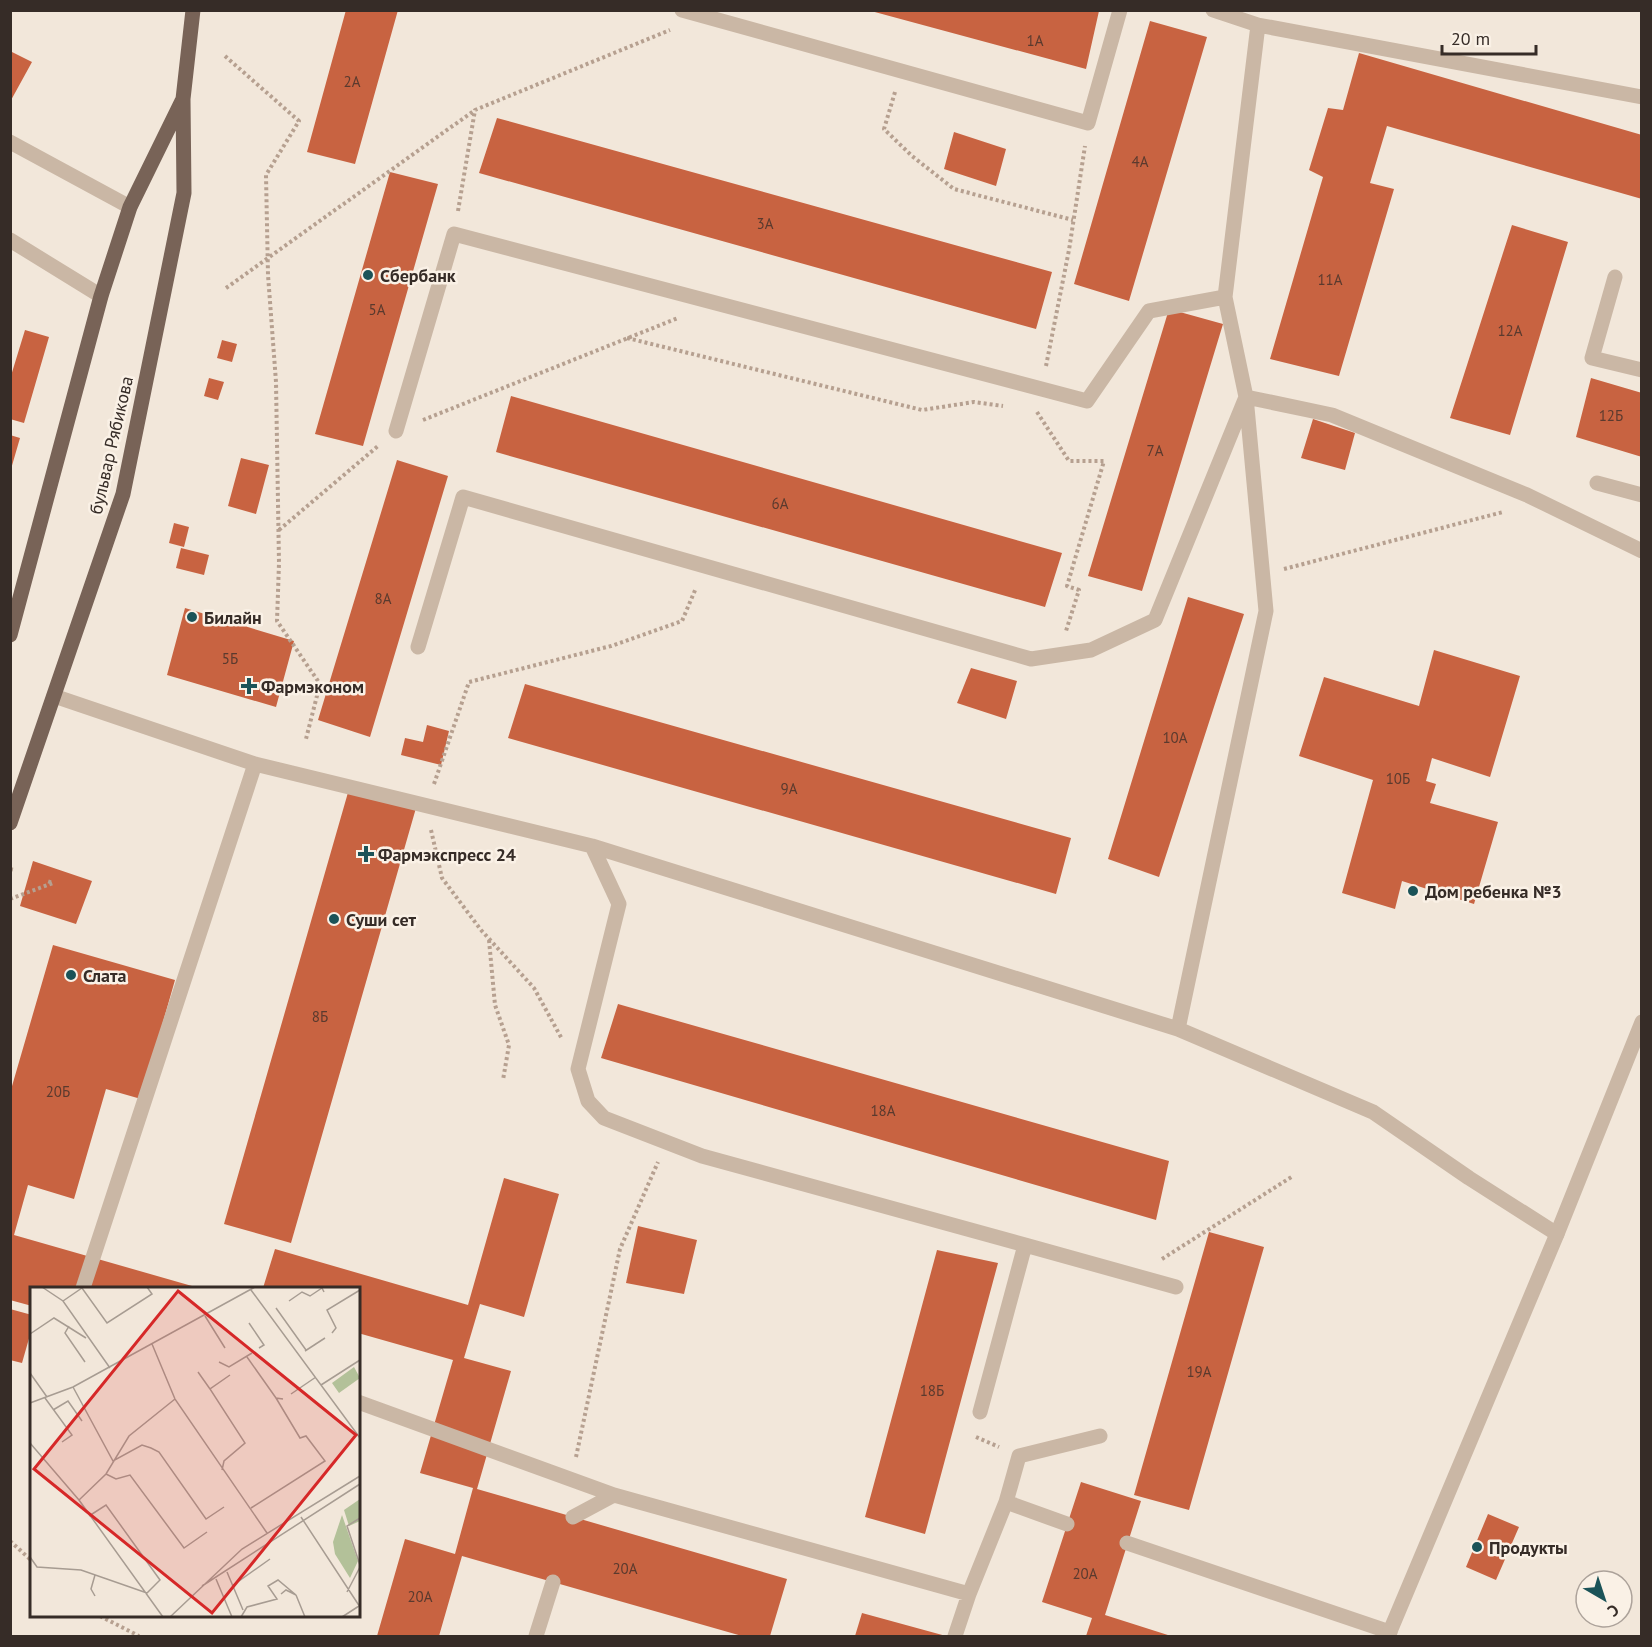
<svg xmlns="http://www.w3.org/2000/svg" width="1652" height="1647" font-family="'PT Sans',sans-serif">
	<rect width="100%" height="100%" fill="#f2e7da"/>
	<path fill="#c86341" d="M346,10H398L355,164L307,152Z
		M1096,10L1099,11L1086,69L871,11Z
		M1150,21L1207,37L1129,301L1074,284Z
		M10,51L32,62L10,102Z
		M1359,53L1642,135V199L1387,126L1370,183L1394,189L1339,376L1270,359L1323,177L1309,170L1328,108L1343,110Z
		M497,118L1052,272L1036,329L479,173Z
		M954,132L1006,149L996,186L944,169Z
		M390,172L438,184L363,446L315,434Z
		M1512,225L1568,242L1510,435L1450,418Z
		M1169,309L1223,324L1142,591L1088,576Z
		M25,330L49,337L24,423L10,419V379Z
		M222,340L237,344L232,362L217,358Z
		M209,378L224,382L218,400L204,396Z
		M1591,378L1642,393V457L1576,437Z
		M511,396L1062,553L1045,607L496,452Z
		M1313,419L1355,433L1345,470L1301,458Z
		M10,435L20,438L11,469H10Z
		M241,458L269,465L256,514L228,506Z
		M397,460L448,476L370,737L318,720Z
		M174,523L189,527L184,547L169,543Z
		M181,548L209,555L204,575L176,568Z
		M1188,597L1244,614L1159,877L1108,859Z
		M185,608L294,641L276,707L167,675Z
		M1434,650L1520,676L1490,777L1432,758L1426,781L1436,784L1430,803L1498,822L1474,904L1402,881L1395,909L1342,893L1373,780L1299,756L1324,677L1419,706Z
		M971,668L1017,681L1006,719L957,703Z
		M525,684L1071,838L1056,894L508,738Z
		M427,725L449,731L441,765L401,755L405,738L423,742Z
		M349,789L416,808L291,1243L224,1224Z
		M33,861L92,881L76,924L20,906Z
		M53,945L175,980L141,1099L106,1089L74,1199L28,1185L14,1235L199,1288H32V1306L10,1300V1093Z
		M618,1004L1169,1161L1156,1220L601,1058Z
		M504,1178L559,1194L524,1317L480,1304L464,1358L511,1371L477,1489L787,1579L770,1636H742L462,1556L439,1636H377L405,1539L455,1554L473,1488L420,1473L453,1360L358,1333V1288H263L275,1249L468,1305Z
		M638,1226L697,1240L684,1294L626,1283Z
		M1209,1232L1264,1247L1189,1510L1134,1495Z
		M937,1250L998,1263L925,1534L865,1517Z
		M10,1309L32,1315V1328L22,1363L10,1360Z
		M1081,1482L1141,1501L1105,1615L1171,1636H1086L1092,1618L1042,1602Z
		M1488,1514L1519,1527L1496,1580L1466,1567Z
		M862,1613L946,1636H855Z"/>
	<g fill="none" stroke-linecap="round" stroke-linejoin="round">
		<path stroke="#b6a090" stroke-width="4" stroke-dasharray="3 3" stroke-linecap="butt" d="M225,56L299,121L266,175L268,275L276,382L279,563L277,621L320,684L306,739
			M895,92L884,129L912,156L954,189L1073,220
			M458,211L475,110L670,30
			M226,288L475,110
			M627,338L922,410L974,402L1003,406
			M1046,366L1069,250L1085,146
			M1037,412L1069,461H1104L1067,586L1079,590L1066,631
			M423,420L678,318
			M279,530L378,446
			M1284,569L1503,512
			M434,784L469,682L611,646L682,621L696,588
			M431,830L442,878L481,930L534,988L562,1039
			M10,869L15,870
			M10,899L53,883L47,881
			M489,940L495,1005L509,1045L503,1080
			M1162,1259L1293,1176
			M976,1437L999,1447
			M576,1457L620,1249L658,1162
			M10,1541L32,1561
			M100,1616L139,1636"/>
		<path stroke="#cab7a5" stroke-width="15" d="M682,10L1088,123L1120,10
			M1258,25L1642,97
			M10,142L130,207
			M10,240L101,296
			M1615,277L1592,358L1642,370
			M396,431L454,234L1087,401L1149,311L1225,297
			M1597,483L1642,495
			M418,647L463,497L1031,659L1091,650L1155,620L1246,397L1332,415L1527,495L1642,551
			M54,696L255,764L592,846L1178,1029L1266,611L1246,397L1225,297L1258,25L1213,10
			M592,846L619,904L578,1069L588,1101L604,1118L702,1156L1025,1245L980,1412
			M1178,1029L1373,1112L1469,1178L1557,1234
			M1025,1245L1176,1287
			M83,1288L255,764
			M358,1402L614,1495
			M1006,1502L1067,1524
			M573,1517L614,1495L969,1594
			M1127,1543L1390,1632
			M536,1636L553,1582
			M955,1636L969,1594L1006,1502L1019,1456L1100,1436"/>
		<path stroke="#cab7a5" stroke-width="15" d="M1388,1636L1557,1234L1642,1022"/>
		<path stroke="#786357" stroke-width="15" d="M10,635L101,296L130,207L182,101
			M10,823L123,494L184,193L183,99L193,10"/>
	</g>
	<g fill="#1b5358" stroke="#faf1e6" stroke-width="2">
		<circle cx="368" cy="275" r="6"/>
		<circle cx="192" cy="617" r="6"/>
		<path d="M246 677h6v6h6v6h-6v6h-6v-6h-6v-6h6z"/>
		<path d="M363 845h6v6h6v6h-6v6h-6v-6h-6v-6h6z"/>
		<circle cx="1413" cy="891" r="6"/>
		<circle cx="334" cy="919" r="6"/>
		<circle cx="71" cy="975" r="6"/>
		<circle cx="1477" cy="1547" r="6"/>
	</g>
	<g text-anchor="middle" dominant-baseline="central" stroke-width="5" stroke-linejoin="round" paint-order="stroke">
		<g font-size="15" fill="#5a3a2e">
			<text x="1035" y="40">1А</text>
			<text x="352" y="81">2А</text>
			<text x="1140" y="161">4А</text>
			<text x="765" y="223">3А</text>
			<text x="1330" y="279">11А</text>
			<text x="377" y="309">5А</text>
			<text x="1510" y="330">12А</text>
			<text x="1611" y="415">12Б</text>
			<text x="1155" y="450">7А</text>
			<text x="780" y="503">6А</text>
			<text x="383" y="598">8А</text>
			<text x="230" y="658">5Б</text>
			<text x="1175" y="737">10А</text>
			<text x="1398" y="778">10Б</text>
			<text x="789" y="788">9А</text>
			<text x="320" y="1016">8Б</text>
			<text x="58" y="1091">20Б</text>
			<text x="883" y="1110">18А</text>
			<text x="1199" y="1371">19А</text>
			<text x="932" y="1390">18Б</text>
			<text x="625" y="1568">20А</text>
			<text x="1085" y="1573">20А</text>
			<text x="420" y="1596">20А</text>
		</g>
		<g font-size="18" font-weight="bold" fill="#362c27" stroke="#faf1e6" text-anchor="start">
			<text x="380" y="275">Сбербанк</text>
			<text x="204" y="617">Билайн</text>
			<text x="261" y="686">Фармэконом</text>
			<text x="378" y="854">Фармэкспресс 24</text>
			<text x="1425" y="891">Дом ребенка №3</text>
			<text x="346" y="919">Суши сет</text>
			<text x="83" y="975">Слата</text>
			<text x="1489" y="1547">Продукты</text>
		</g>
		<g font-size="18" fill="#362c27" stroke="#faf1e6">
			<text transform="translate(111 445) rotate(-77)">бульвар Рябикова</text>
		</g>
	</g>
	<g transform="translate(30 1287)">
		<rect width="330" height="330" fill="#f2e7da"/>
		<path d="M324,80L330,91L309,106L302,96ZM330,212V234L319,239L314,223ZM312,228L328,274L320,291L305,267L303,255Z" fill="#b3c199"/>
		<path fill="none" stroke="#a79c92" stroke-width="1.5" d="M12,0L33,14L80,81M221,3L330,151M33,14L52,1L77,36L122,7L117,0M259,14L272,5L280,9L292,1L294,5M246,21L276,63M175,29L195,61M219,36L234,58L229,61M39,39L35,46L55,75M302,46L306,41L297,23L330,3M0,47L24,31L56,51M122,57L145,112M275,64L295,51M217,70L246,111L253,112M189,75L199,80L222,66M168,85L180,102M0,86L17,110M291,98L330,73M43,100L83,174L112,158L121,161L129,165L176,232L194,220M261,107L286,90M15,111L42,148L32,155M0,116L43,100L225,0M23,123L38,114L52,134M0,156L49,213M192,183L194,174L215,156L180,102L200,88M76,187L86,192L100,188L154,261L177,245M221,221L295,174L276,149L270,151L246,111M59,229L76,218L130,293L117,306M271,230L330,320M330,231L317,239L330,278M0,270L7,280L51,283L117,306M197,285L213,323M65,288L61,302L65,309M186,292L202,330M172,299L330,197M202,299L240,272M317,305L330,280M266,308L275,330M133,330L49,213L76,187L99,149L145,112L237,246M140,330L212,262L330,189M211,330L217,320L247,312L238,299L248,293L266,308L256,303L251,307M312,330L329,319"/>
		<path fill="#d62828" fill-opacity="0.15" stroke="#d62828" stroke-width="3" d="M148,4L326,148L182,326L4,182Z"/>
		<rect width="330" height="330" fill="none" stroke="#362c27" stroke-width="3"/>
	</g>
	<rect width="1652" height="1647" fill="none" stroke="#362c27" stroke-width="24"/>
	<g transform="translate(1604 1599) rotate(141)"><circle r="28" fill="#faf1e6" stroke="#aca29a" stroke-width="1.5"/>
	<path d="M0-4.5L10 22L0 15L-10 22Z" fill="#1b5358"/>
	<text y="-9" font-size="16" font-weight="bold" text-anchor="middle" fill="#362c27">С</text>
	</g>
	<path d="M1442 45v9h94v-9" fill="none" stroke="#362c27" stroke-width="3"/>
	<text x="1451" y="45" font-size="18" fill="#362c27" stroke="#faf1e6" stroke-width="4.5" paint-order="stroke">20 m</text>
</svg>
